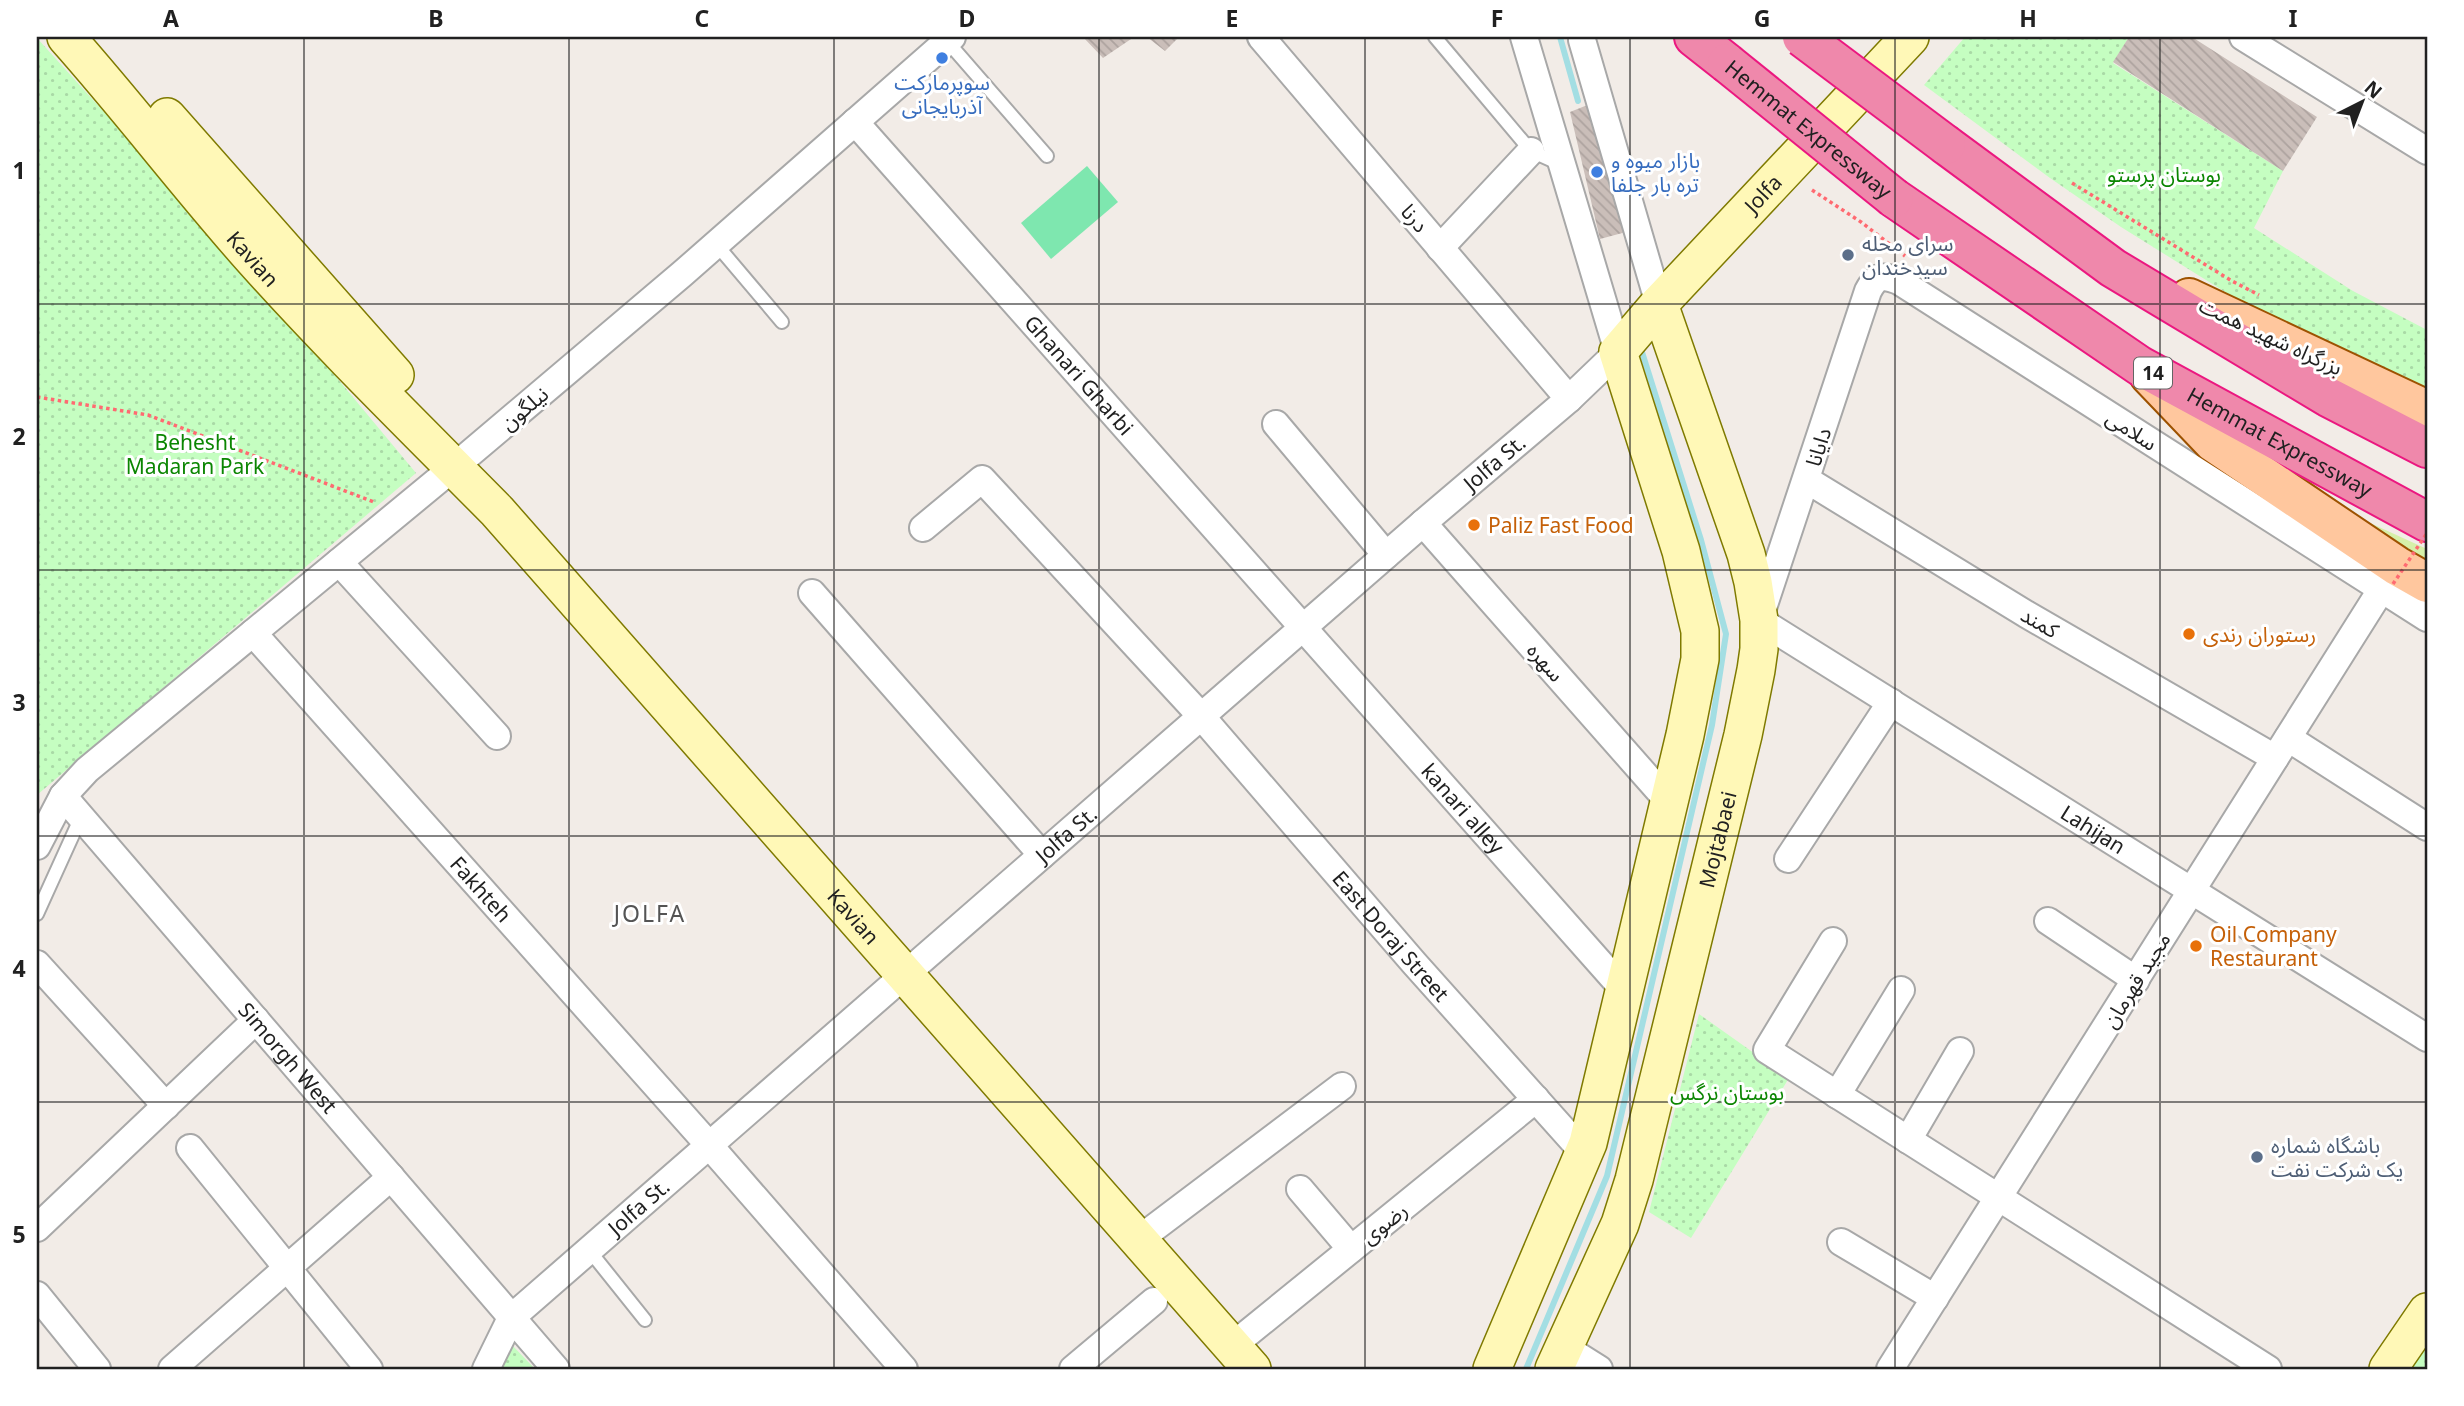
<svg xmlns="http://www.w3.org/2000/svg" width="2464" height="1406" font-family="'Noto Sans','Noto Sans Arabic',sans-serif">
	<defs>
		<pattern id="park-dots" width="8" height="8" patternUnits="userSpaceOnUse" patternTransform="scale(1.75)"><rect width="8" height="8" fill="#c5fec1"/><path d="M2 2h.1M6 6h.1" fill="none" stroke="#a9d9a6" stroke-width="1.8" stroke-linecap="round"/></pattern>
		<pattern id="building-back-hatch" width="6" height="6" patternUnits="userSpaceOnUse" patternTransform="scale(1.75)"><rect width="6" height="6" fill="#cabeb9"/><path d="M-1 5l2 2M0 0l6 6M5-1l2 2" fill="none" stroke="#ada39f"/></pattern>
	</defs>
	<rect width="100%" height="100%" fill="#f2ece7"/>
	<path fill="url(#park-dots)" d="M1965,37H2129L2113,63L2283,171L2254,228L2353,291L2427,330V399L2280,326L2206,280L2121,227L2050,178L1924,85Z
		M37,38L248,271L416,473L37,795Z
		M1699,1014L1789,1078L1691,1238L1649,1212Z
		M2427,1330V1369H2400Z
		M512,1345L535,1369H500Z"/>
	<path fill="#d6f0a9" d="M2368,522L2427,549V560L2399,543Z"/>
	<path fill="#7ee7af" d="M1087,166L1118,202L1051,259L1021,223Z"/>
	<g fill="none" stroke-linecap="round" stroke-linejoin="round">
		<path stroke="#a3dee3" stroke-width="6" d="M1560,37L1578,101
			M1526,1369L1607,1176L1712,725L1726,634L1701,540L1641,349"/>
	</g>
	<path fill="url(#building-back-hatch)" d="M1083,37H1134L1103,58Z
		M1147,37H1179L1165,51Z
		M2129,37H2192L2317,117L2283,171L2113,62Z
		M1590,104L1626,232L1600,239L1570,112Z"/>
	<g fill="none" stroke-linecap="round" stroke-linejoin="round">
		<g stroke="#a8a8a8" stroke-width="16">
			<path id="lane" d="M1435,37L1531,151L1562,165
				M947,41L1047,156
				M716,244L782,322
				M37,914L81,817
				M589,1250L645,1320"/>
		</g>
		<g stroke="#a8a8a8" stroke-width="30">
			<g id="street">
				<path d="M1261,37L1569,399"/>
				<path d="M2243,37L2427,151"/>
				<path d="M1582,40L1659,304"/>
				<path id="s1" d="M855,122L1624,990"/>
				<path d="M1440,248L1531,151"/>
				<path d="M1276,424L1386,555"/>
				<path d="M1807,480L2026,614L2275,758"/>
				<path d="M1423,523L1669,802"/>
				<path id="s2" d="M923,528L982,479L1201,716L1414,963L1584,1153"/>
				<path d="M339,562L497,736"/>
				<path d="M812,593L1042,855"/>
				<path id="s3" d="M2427,618L1899,281C1883,275 1876,275 1868,291L1759,620L2427,1038"/>
				<path id="s4" d="M253,633L709,1145L904,1369"/>
				<path d="M2288,738L2427,827"/>
				<path id="s5" d="M63,796L556,1369"/>
				<path d="M37,846L63,796L87,770L454,467L682,274L952,37"/>
				<path d="M1788,859L1891,702"/>
				<path d="M2048,921L2136,980"/>
				<path d="M1833,941L1767,1050L2268,1369"/>
				<path d="M37,964L166,1106"/>
				<path d="M1837,1095L1901,990"/>
				<path d="M1908,1140L1960,1051"/>
				<path d="M190,1148L369,1369"/>
				<path d="M1300,1189L1351,1249"/>
				<path d="M37,1228L256,1020"/>
				<path d="M1138,1240L1342,1086"/>
				<path d="M1841,1242L1935,1298"/>
				<path d="M37,1295L97,1369"/>
				<path d="M1232,1346L1536,1099"/>
				<path d="M1564,1347L1599,1369"/>
				<path d="M172,1369L391,1177"/>
				<path id="s6" d="M486,1369L511,1318L1423,523L1569,399L1618,352L1524,37"/>
				<path d="M1073,1369L1154,1301"/>
				<path d="M1890,1369L2381,590"/>
			</g>
		</g>
		<g stroke="#7f7a00" stroke-width="40">
			<g id="secondary">
				<path id="s7" d="M66,37C131,110 189,187 254,260C332,347 415,428 497,511L1252,1369"/>
				<path d="M167,117L395,375"/>
				<path id="s8" d="M1492,1369L1588,1143L1685,735L1700,659V631L1681,551L1618,352L1659,304L1910,37"/>
				<path id="s9" d="M1554,1369L1620,1224L1634,1180L1743,735L1756,670L1759,649V620L1753,582L1746,554L1659,304"/>
				<path d="M2388,1369L2427,1312"/>
			</g>
		</g>
		<g stroke="#9d5200" stroke-width="42">
			<path id="primary" d="M2189,298L2427,410
				M2149,375L2213,442L2397,566L2427,583"/>
		</g>
		<g stroke="#eb1880" stroke-width="42">
			<g id="highway">
				<path d="M1694,37L1727,63"/>
				<path d="M1946,145L2113,268L2328,397L2427,448"/>
				<path id="s10" d="M1894,198L2140,366L2427,522"/>
			</g>
		</g>
		<path stroke="#ff6a71" stroke-width="3.5" stroke-dasharray="3.5 3.5" stroke-linecap="butt" d="M2072,183L2232,281L2259,295
			M1812,190L1861,222L1905,256
			M37,397L148,415L374,502"/>
		<use href="#lane" stroke="#fff" stroke-width="12"/>
		<use href="#street" stroke="#fff" stroke-width="26"/>
		<use href="#secondary" stroke="#fff8b7" stroke-width="37"/>
		<use href="#primary" stroke="#ffc79e" stroke-width="38"/>
		<use href="#highway" stroke="#ef88ab" stroke-width="38"/>
		<g stroke="#eb1880" stroke-width="42" stroke-linecap="butt">
			<g id="highway-bridge">
				<path d="M1802,37L1946,145"/>
				<path id="s11" d="M1727,63L1894,198"/>
			</g>
		</g>
		<path stroke="#ff6a71" stroke-width="3.5" stroke-dasharray="3.5 3.5" stroke-linecap="butt" d="M2393,584L2427,533"/>
		<use href="#highway-bridge" stroke="#ef88ab" stroke-width="38"/>
	</g>
	<path fill="none" stroke="#212121" stroke-width="2" stroke-opacity="0.55" d="M304,37V1369M569,37V1369M834,37V1369M1099,37V1369M1365,37V1369M1630,37V1369M1895,37V1369M2160,37V1369M37,304H2427M37,570H2427M37,836H2427M37,1102H2427"/>
	<g fill="#3f7fe0" stroke="#fff" stroke-width="2.5">
		<circle cx="942" cy="58" r="7"/>
		<circle cx="1597" cy="172" r="7"/>
	</g>
	<g fill="#5c6f8a" stroke="#fff" stroke-width="2.5">
		<circle cx="1848" cy="255" r="7"/>
		<circle cx="2257" cy="1157" r="7"/>
	</g>
	<g fill="#e8710a" stroke="#fff" stroke-width="2.5">
		<circle cx="1474" cy="525" r="7"/>
		<circle cx="2189" cy="634" r="7"/>
		<circle cx="2196" cy="946" r="7"/>
	</g>
	<g text-anchor="middle" dominant-baseline="central" stroke-width="6" stroke-linejoin="round" paint-order="stroke">
		<rect fill="#fff" stroke="#646464" stroke-width="2" x="2134" y="357.5" width="38" height="31" rx="5"/>
		<g font-size="19" font-weight="bold" fill="#212121">
			<text x="2153" y="373">14</text>
		</g>
		<g font-size="21" fill="#366cbe" stroke="#fff">
			<text x="942" y="82">سوپرمارکت<tspan x="942" dy="24">آذربایجانی</tspan></text>
			<text x="1611" y="160" text-anchor="start">بازار میوه و<tspan x="1611" dy="24">تره بار جلفا</tspan></text>
		</g>
		<g font-size="21" fill="#212121" stroke="#fff">
			<text stroke="none"><textPath href="#s11" startOffset="105">Hemmat Expressway</textPath></text>
			<text stroke="none"><textPath href="#s8" startOffset="1276">Jolfa</textPath></text>
			<text transform="translate(1415 218) rotate(50)">درنا</text>
			<text stroke="none"><textPath href="#s7" startOffset="290">Kavian</textPath></text>
			<text transform="translate(2271 336) rotate(25)">بزرگراه شهید همت</text>
			<text stroke="none"><textPath href="#s1" startOffset="338">Ghanari Gharbi</textPath></text>
			<text transform="translate(524 408) rotate(-40)">نیلگون</text>
			<text transform="translate(2132 430) rotate(33)">سلامی</text>
			<text stroke="none"><textPath href="#s10" startOffset="457">Hemmat Expressway</textPath></text>
			<text transform="translate(1818 447) rotate(-72)">دایانا</text>
			<text stroke="none"><textPath href="#s6" startOffset="1360">Jolfa St.</textPath></text>
			<text transform="translate(2040 622) rotate(30)">کمند</text>
			<text transform="translate(1546 662) rotate(49)">سهره</text>
			<text stroke="none"><textPath href="#s1" startOffset="917">kanari alley</textPath></text>
			<text stroke="none"><textPath href="#s3" startOffset="1405">Lahijan</textPath></text>
			<text stroke="none"><textPath href="#s6" startOffset="793">Jolfa St.</textPath></text>
			<text stroke="none"><textPath href="#s9" startOffset="556">Mojtabaei</textPath></text>
			<text stroke="none"><textPath href="#s4" startOffset="343">Fakhteh</textPath></text>
			<text stroke="none"><textPath href="#s7" startOffset="1181">Kavian</textPath></text>
			<text stroke="none"><textPath href="#s2" startOffset="690">East Doraj Street</textPath></text>
			<text transform="translate(2136 980) rotate(-58)">مجید قهرمان</text>
			<text stroke="none"><textPath href="#s5" startOffset="345">Simorgh West</textPath></text>
			<text stroke="none"><textPath href="#s6" startOffset="226">Jolfa St.</textPath></text>
			<text transform="translate(1384 1223) rotate(-39)">رضوی</text>
		</g>
		<g font-size="21" fill="#0b8602" stroke="#fff">
			<text x="2164" y="174">بوستان پرستو</text>
			<text x="195" y="442">Behesht<tspan x="195" dy="24">Madaran Park</tspan></text>
			<text x="1727" y="1092">بوستان نرگس</text>
		</g>
		<g font-size="21" fill="#4e5e75" stroke="#fff" text-anchor="start">
			<text x="1862" y="243">سرای محله<tspan x="1862" dy="24">سیدخندان</tspan></text>
			<text x="2271" y="1145">باشگاه شماره<tspan x="2271" dy="24">یک شرکت نفت</tspan></text>
		</g>
		<g font-size="21" fill="#c56008" stroke="#fff" text-anchor="start">
			<text x="1488" y="525">Paliz Fast Food</text>
			<text x="2203" y="634">رستوران رندی</text>
			<text x="2210" y="934">Oil Company<tspan x="2210" dy="24">Restaurant</tspan></text>
		</g>
		<g font-size="23" letter-spacing="2" fill="#545454" stroke="#fff">
			<text x="650" y="913">JOLFA</text>
		</g>
	</g>
	<rect width="2464" height="1406" fill="none" stroke="#ffffff" stroke-width="77"/>
	<g transform="translate(2362 102) rotate(42)" stroke="#ffffff" stroke-width="5" paint-order="stroke">
	<path d="M0-5L12 26L0 18L-12 26Z" fill="#212121"/>
	<text y="-10" font-size="19" font-weight="bold" text-anchor="middle" fill="#212121">N</text>
	</g>
	<rect x="38" y="38" width="2388" height="1330" fill="none" stroke="#212121" stroke-width="2.5"/>
	<g font-size="23" text-anchor="middle" font-weight="bold" fill="#212121">
		<text x="171" y="27">A</text>
		<text x="436" y="27">B</text>
		<text x="702" y="27">C</text>
		<text x="967" y="27">D</text>
		<text x="1232" y="27">E</text>
		<text x="1497" y="27">F</text>
		<text x="1762" y="27">G</text>
		<text x="2028" y="27">H</text>
		<text x="2293" y="27">I</text>
		<text x="19" y="179">1</text>
		<text x="19" y="445">2</text>
		<text x="19" y="711">3</text>
		<text x="19" y="977">4</text>
		<text x="19" y="1243">5</text>
	</g>
</svg>
